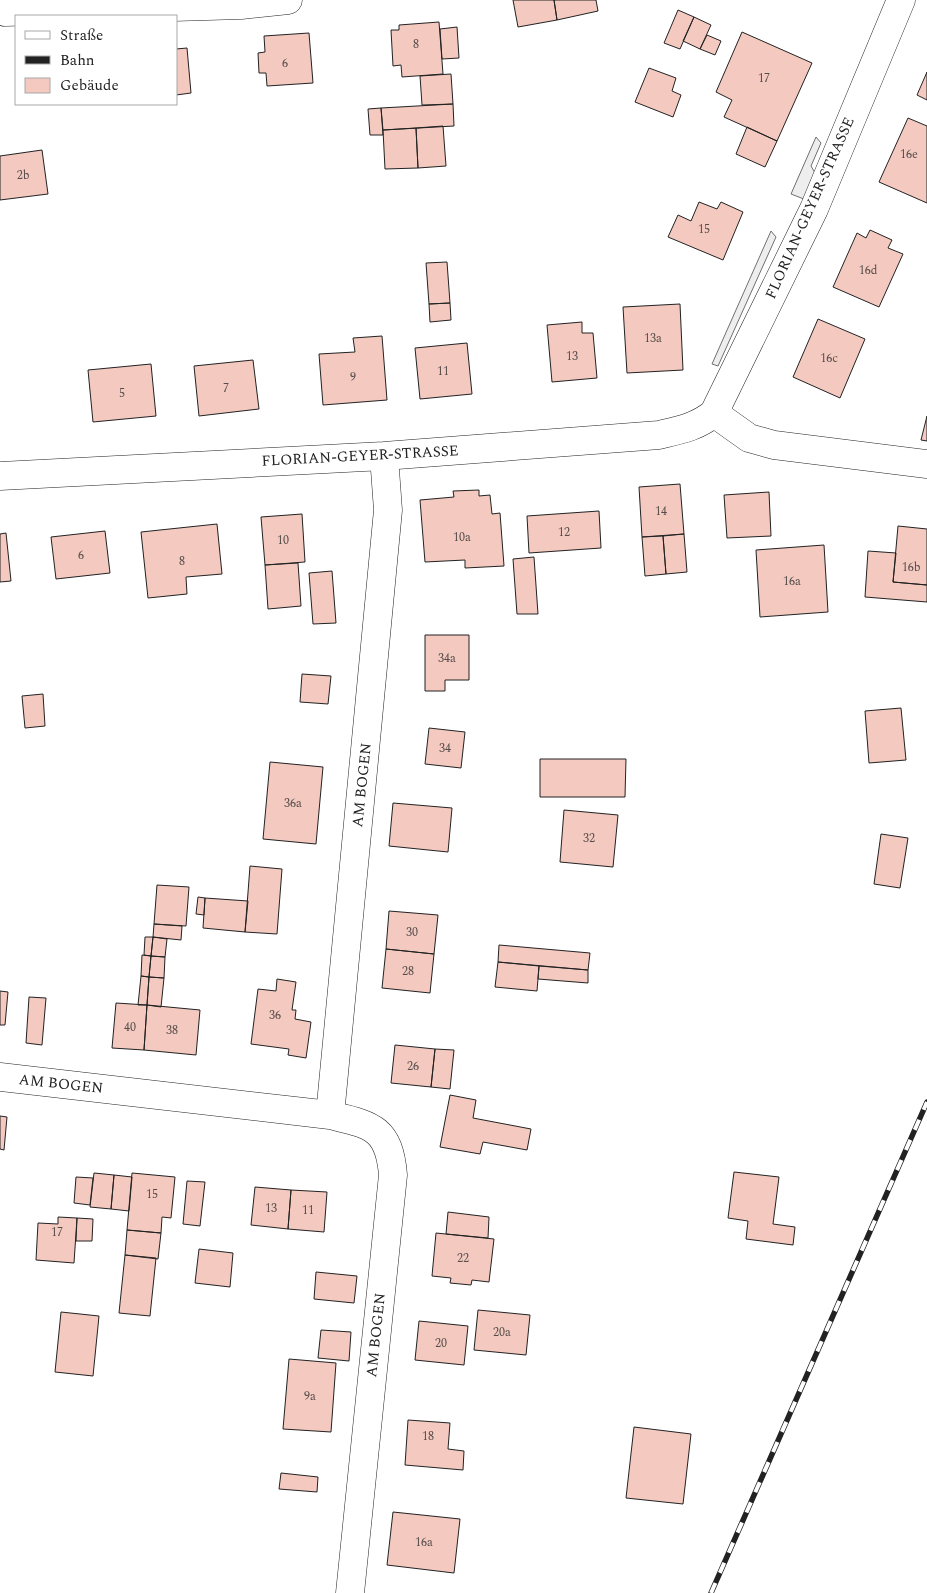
<svg xmlns="http://www.w3.org/2000/svg" width="927" height="1593" font-family="Spectral,serif">
	<rect width="100%" height="100%" fill="#fff"/>
	<path fill="#eee" stroke="#6f6f6f" d="M816,137L821,143L811,166L818,178L809,201L791,194Z
		M771,231L776,237L718,366L712,364Z"/>
	<path fill="#f3c9c0" stroke="#222" d="M513,0H554L557,20L518,27Z
		M554,0H596L598,11L557,20Z
		M678,10L694,17L680,49L664,43Z
		M694,17L711,25L700,49L683,41Z
		M439,22L443,74L402,77L401,65L393,66L391,30H399V25Z
		M457,27L459,58L442,59L440,29Z
		M742,32L812,63L777,141L724,117L732,100L716,92Z
		M309,33L313,83L267,86L266,73H259L258,53L265,52L264,36Z
		M707,35L721,41L715,55L700,49Z
		M187,48L191,93L176,95V49Z
		M649,68L676,78L672,91L681,95L673,117L635,102Z
		M927,72V100L917,95Z
		M451,74L453,104L422,105L420,76Z
		M453,104L454,126L383,130L381,108Z
		M381,108L383,135H370L368,109Z
		M908,118L927,126V203L879,182Z
		M443,126L446,166L418,168L416,128Z
		M747,127L777,141L765,167L736,154Z
		M416,128L418,168L385,169L383,130Z
		M42,150L48,194L0,200V156Z
		M699,202L717,209L721,202L743,212L723,260L668,237L678,215L691,221Z
		M870,230L892,240L888,248L903,254L879,307L833,287L857,233L866,238Z
		M447,262L450,303L429,304L426,263Z
		M450,303L451,320L430,322L429,304Z
		M680,304L683,370L627,373L623,307Z
		M818,319L865,339L840,398L793,377Z
		M582,322V333H593L597,378L552,382L547,325Z
		M382,336L387,400L323,405L319,354L355,352L353,338Z
		M467,343L472,394L420,399L415,348Z
		M253,360L259,409L199,416L194,366Z
		M151,364L156,416L93,422L88,370Z
		M927,416V441L921,440Z
		M680,484L684,534L642,537L639,487Z
		M479,490V496L490,495L492,514L500,513L504,566L465,568V560L425,562L420,500L454,497L453,491Z
		M769,492L771,536L727,538L724,495Z
		M599,511L601,548L529,553L527,516Z
		M302,514L305,562L265,565L261,517Z
		M217,524L222,574L186,577L187,594L148,598L141,532Z
		M898,526L927,529V585L893,582Z
		M105,531L110,573L56,579L51,537Z
		M6,533L11,581L0,582V534Z
		M684,534L687,572L666,574L663,536Z
		M663,536L666,574L645,576L642,537Z
		M824,545L828,612L760,617L756,550Z
		M868,551L896,553L893,582L927,585V602L865,597Z
		M534,557L538,614H517L513,559Z
		M298,563L301,606L268,609L265,565Z
		M332,571L336,623L313,624L309,573Z
		M425,635H469V680H445V691H425Z
		M302,674L331,676L328,704L300,702Z
		M43,694L45,726L25,728L22,696Z
		M901,708L906,760L869,763L865,711Z
		M429,728L465,732L461,768L425,764Z
		M540,759H626L625,797H540Z
		M270,762L323,767L316,844L263,839Z
		M393,803L452,808L448,852L389,846Z
		M564,810L618,815L613,867L560,862Z
		M881,834L908,838L900,888L874,884Z
		M250,866L282,869L277,934L245,932Z
		M157,885L189,887L186,926L154,924Z
		M198,897L205,898L204,915L196,914Z
		M205,898L248,901L245,932L203,928Z
		M389,911L438,915L434,954L386,949Z
		M154,924L182,926L181,940L153,937Z
		M145,937H153L151,956L144,955Z
		M153,937L167,939L165,957L151,956Z
		M499,945L590,953L588,970L498,962Z
		M386,949L434,954L430,993L382,988Z
		M142,955L151,956L149,977L141,976Z
		M151,956L165,957L164,978L149,977Z
		M498,962L539,966L537,991L495,987Z
		M539,966L588,970V983L538,979Z
		M141,976L149,977L147,1005H138Z
		M149,977L164,978L161,1007L147,1005Z
		M277,979L296,982L292,1010H296L295,1019L311,1022L306,1058L288,1055L289,1049L251,1044L258,989L276,991Z
		M0,991L8,992L5,1025H0Z
		M29,997L46,998L42,1045L26,1043Z
		M116,1003L147,1005L144,1050L112,1048Z
		M147,1005L200,1010L196,1055L144,1050Z
		M395,1045L435,1049L431,1087L391,1083Z
		M435,1049L454,1050L450,1089L431,1087Z
		M450,1095L476,1100L473,1118L531,1129L527,1150L483,1142L480,1154L440,1147Z
		M0,1116L7,1117L4,1150L0,1149Z
		M734,1172L779,1177L773,1224L795,1227L793,1245L746,1239L748,1221L728,1218Z
		M94,1173L114,1175L111,1209L90,1207Z
		M132,1173L175,1177L171,1218L162,1217L161,1233L127,1230Z
		M114,1175L132,1177L129,1211L111,1209Z
		M76,1177L93,1178L90,1205L74,1203Z
		M187,1181L205,1182L200,1226L183,1224Z
		M255,1187L291,1190L288,1229L251,1225Z
		M291,1190L327,1192L324,1232L288,1229Z
		M448,1212L489,1217L488,1238L446,1234Z
		M58,1217L77,1218L74,1263L36,1260L38,1223L58,1224Z
		M77,1218L93,1219L92,1241H76Z
		M127,1230L161,1233L158,1259L125,1255Z
		M436,1233L494,1239L489,1282L472,1280L471,1285L450,1283L451,1278L432,1276Z
		M199,1249L233,1253L230,1287L195,1283Z
		M125,1255L156,1258L150,1316L119,1313Z
		M316,1272L357,1276L354,1303L314,1299Z
		M478,1310L530,1315L526,1355L474,1350Z
		M61,1312L99,1316L93,1376L55,1372Z
		M419,1321L468,1326L464,1365L415,1360Z
		M321,1330L351,1332L349,1361L318,1358Z
		M289,1359L336,1363L331,1432L283,1429Z
		M408,1420L450,1423L448,1449L464,1451L463,1470L405,1465Z
		M634,1427L691,1434L683,1504L626,1498Z
		M281,1473L318,1477L317,1492L279,1489Z
		M393,1512L460,1519L454,1573L387,1565Z"/>
	<g fill="none" stroke-linecap="round" stroke-linejoin="round">
		<g stroke="#222" stroke-width="29">
			<path id="street" d="M5,12L241,5L288,0
				M714,413L749,438L774,445L927,464
				M0,476L384,456L659,435C680,430 697,427 714,413L814,209L901,0
				M0,1077L330,1115
				M350,1593L393,1175C389,1127 371,1125 330,1115L388,510L384,456"/>
		</g>
		<use href="#street" stroke="#fff" stroke-width="28"/>
		<g stroke="#222" stroke-width="5.5">
			<path id="rail" d="M711,1593L927,1102"/>
		</g>
		<use href="#rail" stroke="#fff" stroke-width="4" stroke-dasharray="11" stroke-linecap="butt"/>
	</g>
	<g text-anchor="middle" dominant-baseline="central" stroke-width="4" stroke-linejoin="round" paint-order="stroke">
		<g font-size="12" fill="#564c4a">
			<text x="416" y="44">8</text>
			<text x="285" y="63">6</text>
			<text x="764" y="78">17</text>
			<text x="909" y="154">16e</text>
			<text x="23" y="175">2b</text>
			<text x="704" y="229">15</text>
			<text x="868" y="270">16d</text>
			<text x="653" y="338">13a</text>
			<text x="572" y="356">13</text>
			<text x="829" y="358">16c</text>
			<text x="443" y="371">11</text>
			<text x="353" y="377">9</text>
			<text x="226" y="388">7</text>
			<text x="122" y="393">5</text>
			<text x="661" y="511">14</text>
			<text x="564" y="532">12</text>
			<text x="462" y="537">10a</text>
			<text x="283" y="540">10</text>
			<text x="81" y="555">6</text>
			<text x="182" y="561">8</text>
			<text x="911" y="567">16b</text>
			<text x="792" y="581">16a</text>
			<text x="447" y="658">34a</text>
			<text x="445" y="748">34</text>
			<text x="293" y="803">36a</text>
			<text x="589" y="838">32</text>
			<text x="412" y="932">30</text>
			<text x="408" y="971">28</text>
			<text x="275" y="1015">36</text>
			<text x="130" y="1027">40</text>
			<text x="172" y="1030">38</text>
			<text x="413" y="1066">26</text>
			<text x="152" y="1194">15</text>
			<text x="271" y="1208">13</text>
			<text x="308" y="1210">11</text>
			<text x="57" y="1232">17</text>
			<text x="463" y="1258">22</text>
			<text x="502" y="1332">20a</text>
			<text x="441" y="1343">20</text>
			<text x="310" y="1396">9a</text>
			<text x="428" y="1436">18</text>
			<text x="424" y="1542">16a</text>
		</g>
		<g font-size="15" fill="#222" stroke="#fff">
			<text transform="translate(810 208) rotate(-66)">FLORIAN-GEYER-STRASSE</text>
			<text transform="translate(360 456) rotate(-3)">FLORIAN-GEYER-STRASSE</text>
			<text transform="translate(362 785) rotate(-84)">AM BOGEN</text>
			<text transform="translate(61 1084) rotate(6)">AM BOGEN</text>
			<text transform="translate(376 1335) rotate(-84)">AM BOGEN</text>
		</g>
	</g>
	<rect x="15" y="15" width="162" height="90" fill="#ffffff" stroke="#a7a7a7"/>
	<rect x="25" y="31" width="25" height="8" fill="#ffffff" stroke="#a7a7a7"/>
	<text x="60" y="40" font-size="15" fill="#222222">Straße</text>
	<rect x="25" y="56" width="25" height="8" fill="#222222" stroke="#a7a7a7"/>
	<text x="60" y="65" font-size="15" fill="#222222">Bahn</text>
	<rect x="25" y="78" width="25" height="15" fill="#f3c9c0" stroke="#a7a7a7"/>
	<text x="60" y="90" font-size="15" fill="#222222">Gebäude</text>
</svg>
